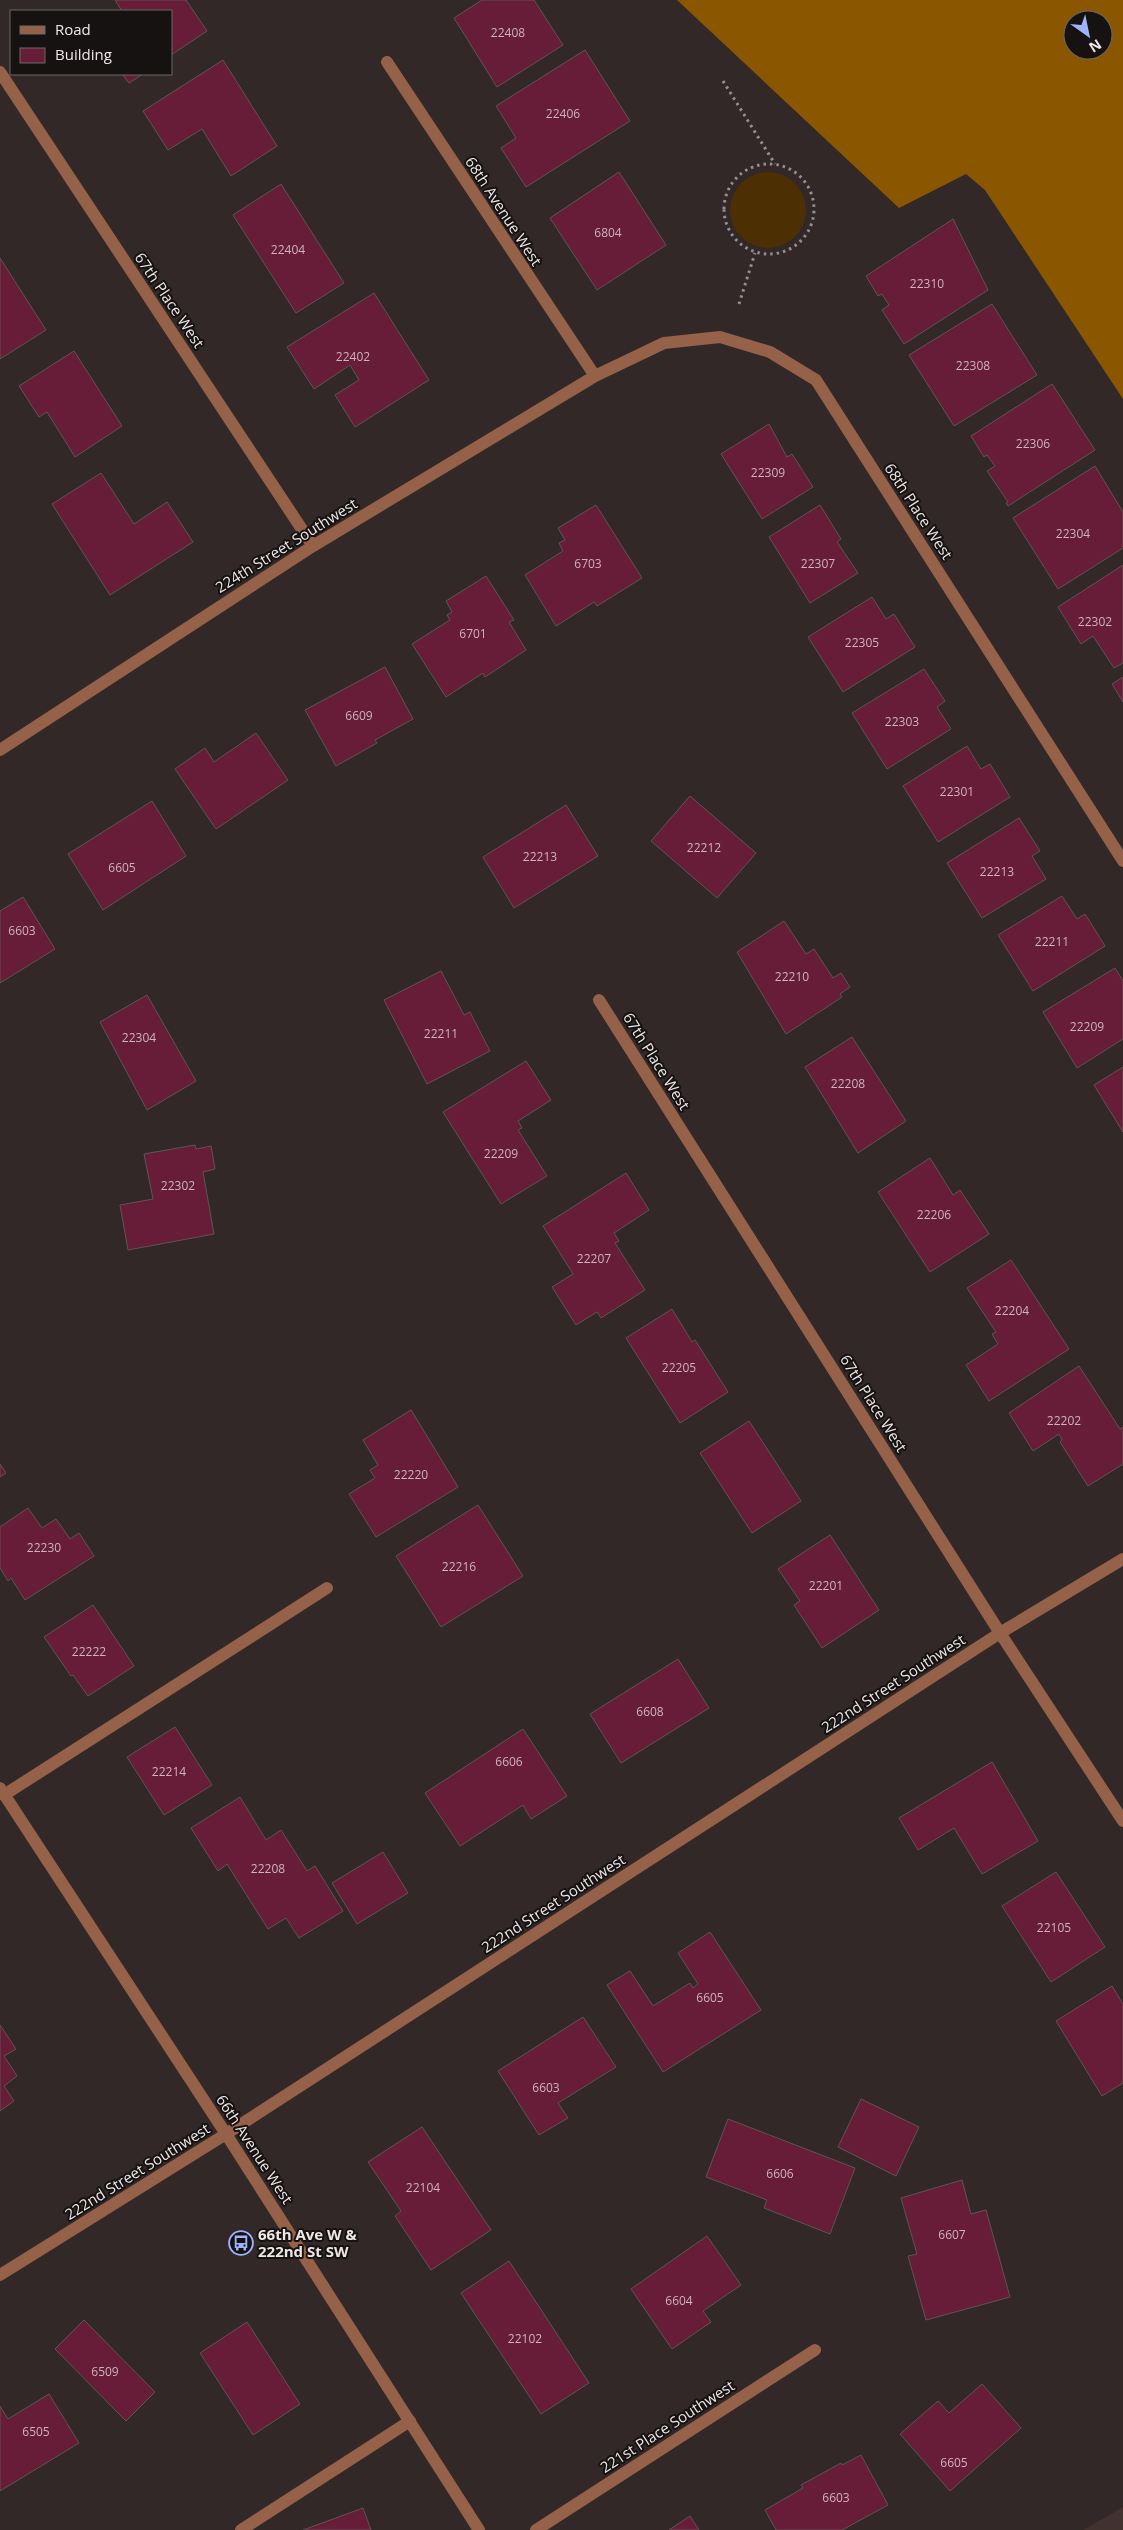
<svg xmlns="http://www.w3.org/2000/svg" width="1123" height="2530" font-family="'Open Sans',sans-serif">
	<rect width="100%" height="100%" fill="#312827"/>
	<path fill="#41312f" d="M1123,2507V2530H1083Z"/>
	<path fill="#4d2f04" d="M730 210a38 38 0 1 1 76 0a38 38 0 1 1-76 0Z"/>
	<path fill="#8b5600" fill-rule="evenodd" d="M677,0H1123V399L985,190L966,174L899,208ZM1073,20H1103V50H1073Z"/>
	<path fill="#671c38" stroke="#5f5457" d="M115,0H186L207,31L171,55V11H122Z
		M482,0H534L563,45L497,87L454,18Z
		M585,50L630,121L526,187L501,148L516,138L496,106Z
		M223,60L277,146L231,176L202,129L168,150L143,111Z
		M122,74H143L129,83Z
		M619,172L666,245L597,290L550,218Z
		M281,184L344,283L296,313L233,215Z
		M953,219L988,290L904,344L882,310L889,305L882,294L878,296L866,276Z
		M0,258L46,330L0,359Z
		M374,293L429,380L355,427L335,395L359,380L350,365L314,389L287,347Z
		M992,304L1037,375L954,426L909,355Z
		M74,351L122,426L75,457L47,412L39,417L19,386Z
		M1052,384L1095,450L1008,506L1006,503L1008,502L987,471L995,466L987,455L984,457L971,436Z
		M769,424L787,457L792,454L813,487L762,519L721,454Z
		M1095,466L1123,512V548L1058,589L1013,518Z
		M101,473L134,524L167,502L193,542L110,595L52,504Z
		M596,505L642,578L597,606L594,602L556,626L525,575L563,551L559,543L565,540L558,528Z
		M820,505L841,539L837,542L858,573L810,603L769,537Z
		M1123,565V663L1114,668L1093,636L1081,644L1058,607Z
		M486,576L514,620L509,622L526,650L485,677L483,673L446,697L412,644L450,620L447,615L452,612L446,601Z
		M872,597L886,619L894,614L915,647L843,692L808,637Z
		M385,667L413,719L375,740L377,743L336,766L305,710Z
		M924,669L945,701L937,707L951,729L887,769L852,713Z
		M1123,677V702L1112,684Z
		M256,733L288,780L216,829L175,769L205,748L214,762Z
		M967,746L981,769L990,764L1010,797L938,842L903,786Z
		M690,796L756,853L717,898L651,841Z
		M152,801L186,856L103,910L68,854Z
		M566,805L598,856L514,908L483,857Z
		M1019,818L1040,851L1032,856L1046,879L982,918L947,863Z
		M1062,896L1077,919L1085,914L1105,946L1033,991L998,935Z
		M23,897L55,949L0,983V911Z
		M784,921L806,954L814,949L833,978L841,973L850,987L840,994L842,997L786,1034L737,952Z
		M1115,968L1123,981V1039L1077,1068L1043,1012Z
		M441,971L464,1015L470,1012L490,1051L427,1084L384,1000Z
		M147,995L196,1081L147,1110L100,1022Z
		M852,1037L906,1121L858,1153L805,1067Z
		M526,1061L551,1100L518,1121L522,1128L518,1130L547,1176L501,1204L443,1112Z
		M1123,1067V1132L1094,1085Z
		M195,1145L196,1149L211,1146L215,1169L203,1172L214,1234L128,1250L120,1205L153,1199L144,1154Z
		M930,1158L953,1195L960,1190L989,1234L930,1272L878,1192Z
		M626,1173L649,1210L614,1233L619,1241L615,1243L645,1290L601,1318L597,1312L576,1325L552,1287L573,1274L543,1226Z
		M1011,1260L1069,1349L989,1401L966,1365L998,1344L992,1334L996,1332L967,1288Z
		M672,1309L692,1342L695,1340L728,1392L680,1423L626,1338Z
		M1079,1366L1120,1429L1123,1427V1464L1088,1486L1060,1442L1062,1440L1059,1434L1033,1451L1009,1413Z
		M411,1410L458,1487L376,1537L349,1494L375,1478L370,1470L378,1465L363,1440Z
		M749,1421L801,1501L752,1533L700,1453Z
		M0,1464L6,1473L0,1477Z
		M478,1505L523,1576L441,1627L396,1556Z
		M28,1508L42,1528L56,1519L70,1539L79,1533L94,1556L25,1600L11,1578L8,1581L0,1568V1527Z
		M830,1535L879,1610L822,1648L794,1605L800,1601L778,1569Z
		M93,1605L134,1666L88,1696L73,1675L71,1676L44,1637Z
		M678,1659L709,1708L621,1763L590,1714Z
		M175,1727L212,1785L164,1815L127,1757Z
		M523,1729L567,1796L531,1819L523,1805L460,1846L425,1793Z
		M992,1762L1038,1841L982,1874L954,1828L918,1850L899,1818Z
		M240,1797L266,1840L281,1830L307,1871L315,1866L343,1911L299,1938L286,1918L268,1929L227,1864L218,1871L191,1828Z
		M383,1852L408,1893L357,1924L332,1883Z
		M1056,1872L1105,1947L1051,1982L1002,1906Z
		M710,1932L761,2010L663,2072L607,1985L630,1971L653,2006L690,1983L693,1988L698,1984L678,1953Z
		M1112,1986L1123,2004V2083L1102,2096L1056,2021Z
		M583,2017L616,2067L558,2103L568,2118L539,2135L498,2071Z
		M0,2025L16,2049L4,2056L17,2076L4,2086L14,2101L0,2111Z
		M861,2099L919,2127L896,2176L838,2147Z
		M728,2119L855,2168L830,2234L764,2208L767,2200L706,2177Z
		M422,2127L491,2230L431,2270L395,2216L401,2211L368,2162Z
		M962,2180L971,2214L986,2210L1010,2297L926,2320L908,2256L917,2254L901,2198Z
		M707,2236L741,2285L703,2311L711,2322L672,2349L631,2289Z
		M509,2261L589,2383L541,2414L461,2293Z
		M84,2320L155,2392L126,2421L55,2349Z
		M247,2322L300,2404L253,2435L200,2353Z
		M982,2384L1021,2428L950,2491L900,2434L938,2401L949,2413Z
		M49,2394L79,2443L0,2491V2406L8,2419Z
		M861,2455L888,2505L842,2530H776L765,2510L803,2488L801,2485L841,2463L842,2465Z
		M363,2508L371,2530H303Z
		M690,2516L699,2530H669Z"/>
	<g fill="none" stroke-linecap="round" stroke-linejoin="round">
		<path stroke="#968e8d" stroke-width="3" stroke-dasharray="2.5 4" stroke-linecap="butt" d="M723,81L775,164
			M724 209a45 45 0 1 1 90 0a45 45 0 1 1-90 0Z
			M739,304L755,253"/>
		<path stroke="#956148" stroke-width="12" d="M4,1795L327,1588
			M241,2530L410,2421"/>
		<path stroke="#956148" stroke-width="12" d="M387,62L595,376
			M0,72L313,546
			M0,750L313,546L595,376L664,343L720,337L770,352L816,380L1123,861
			M599,1000L1000,1633L1123,1821
			M0,2275L226,2134L1000,1633L1123,1559
			M536,2530L815,2350"/>
		<path stroke="#956148" stroke-width="12" d="M0,1788L226,2134L479,2530"/>
	</g>
	<defs>
		<g id="bus-ring" transform="scale(1.25)"><circle r="9.5" fill="#161211" stroke="#9eb3fd" stroke-width="1.5"/><path d="M-5-6H5V4H4V6H2V4H-2V6H-4V4H-5ZM-3.5-4V0h7V-4ZM-3.5 1.2v1.5H-2V1.2ZM2 1.2v1.5H3.5V1.2Z" fill="#9eb3fd"/></g>
	</defs>
	<g fill-rule="evenodd">
		<use href="#bus-ring" x="241" y="2243"/>
	</g>
	<g text-anchor="middle" dominant-baseline="central" stroke-width="4" stroke-linejoin="round" paint-order="stroke">
		<g font-size="12" fill="#ccb4bb">
			<text x="508" y="32">22408</text>
			<text x="563" y="113">22406</text>
			<text x="608" y="232">6804</text>
			<text x="288" y="249">22404</text>
			<text x="927" y="283">22310</text>
			<text x="353" y="356">22402</text>
			<text x="973" y="365">22308</text>
			<text x="1033" y="443">22306</text>
			<text x="768" y="472">22309</text>
			<text x="1073" y="533">22304</text>
			<text x="588" y="563">6703</text>
			<text x="818" y="563">22307</text>
			<text x="1095" y="621">22302</text>
			<text x="473" y="633">6701</text>
			<text x="862" y="642">22305</text>
			<text x="359" y="715">6609</text>
			<text x="902" y="721">22303</text>
			<text x="957" y="791">22301</text>
			<text x="704" y="847">22212</text>
			<text x="540" y="856">22213</text>
			<text x="122" y="867">6605</text>
			<text x="997" y="871">22213</text>
			<text x="22" y="930">6603</text>
			<text x="1052" y="941">22211</text>
			<text x="792" y="976">22210</text>
			<text x="1087" y="1026">22209</text>
			<text x="441" y="1033">22211</text>
			<text x="139" y="1037">22304</text>
			<text x="848" y="1083">22208</text>
			<text x="501" y="1153">22209</text>
			<text x="178" y="1185">22302</text>
			<text x="934" y="1214">22206</text>
			<text x="594" y="1258">22207</text>
			<text x="1012" y="1310">22204</text>
			<text x="679" y="1367">22205</text>
			<text x="1064" y="1420">22202</text>
			<text x="411" y="1474">22220</text>
			<text x="44" y="1547">22230</text>
			<text x="459" y="1566">22216</text>
			<text x="826" y="1585">22201</text>
			<text x="89" y="1651">22222</text>
			<text x="650" y="1711">6608</text>
			<text x="509" y="1761">6606</text>
			<text x="169" y="1771">22214</text>
			<text x="268" y="1868">22208</text>
			<text x="1054" y="1927">22105</text>
			<text x="710" y="1997">6605</text>
			<text x="546" y="2087">6603</text>
			<text x="780" y="2173">6606</text>
			<text x="423" y="2187">22104</text>
			<text x="952" y="2234">6607</text>
			<text x="679" y="2300">6604</text>
			<text x="525" y="2338">22102</text>
			<text x="105" y="2371">6509</text>
			<text x="36" y="2431">6505</text>
			<text x="954" y="2462">6605</text>
			<text x="836" y="2497">6603</text>
		</g>
		<g font-size="15" fill="#eee7e7" stroke="#161211">
			<text transform="translate(504 211) rotate(57)">68th Avenue West</text>
			<text transform="translate(170 300) rotate(56)">67th Place West</text>
			<text transform="translate(919 511) rotate(57)">68th Place West</text>
			<text transform="translate(286 545) rotate(-32)">224th Street Southwest</text>
			<text transform="translate(657 1061) rotate(58)">67th Place West</text>
			<text transform="translate(874 1403) rotate(58)">67th Place West</text>
			<text transform="translate(893 1683) rotate(-33)">222nd Street Southwest</text>
			<text transform="translate(553 1903) rotate(-33)">222nd Street Southwest</text>
			<text transform="translate(255 2149) rotate(57)">66th Avenue West</text>
			<text transform="translate(137 2171) rotate(-32)">222nd Street Southwest</text>
			<text transform="translate(667 2426) rotate(-33)">221st Place Southwest</text>
		</g>
		<g font-size="15" font-weight="bold" fill="#eee7e7" stroke="#161211" text-anchor="start">
			<text x="258" y="2234">66th Ave W &amp;<tspan x="258" dy="17">222nd St SW</tspan></text>
		</g>
	</g>
	<rect x="10" y="10" width="162" height="65" fill="#161211" stroke="#6c6767"/>
	<rect x="20" y="26" width="25" height="8" fill="#956148" stroke="#6c6767"/>
	<text x="55" y="35" font-size="15" fill="#eee7e7">Road</text>
	<rect x="20" y="48" width="25" height="15" fill="#671c38" stroke="#6c6767"/>
	<text x="55" y="60" font-size="15" fill="#eee7e7">Building</text>
	<g transform="translate(1088 35) rotate(147)"><circle r="24" fill="#161211" stroke="#6c6767"/>
	<path d="M0-4L9 19L0 12L-9 19Z" fill="#9eb3fd"/>
	<text y="-8" font-size="14" font-weight="bold" text-anchor="middle" fill="#eee7e7">N</text>
	</g>
</svg>
